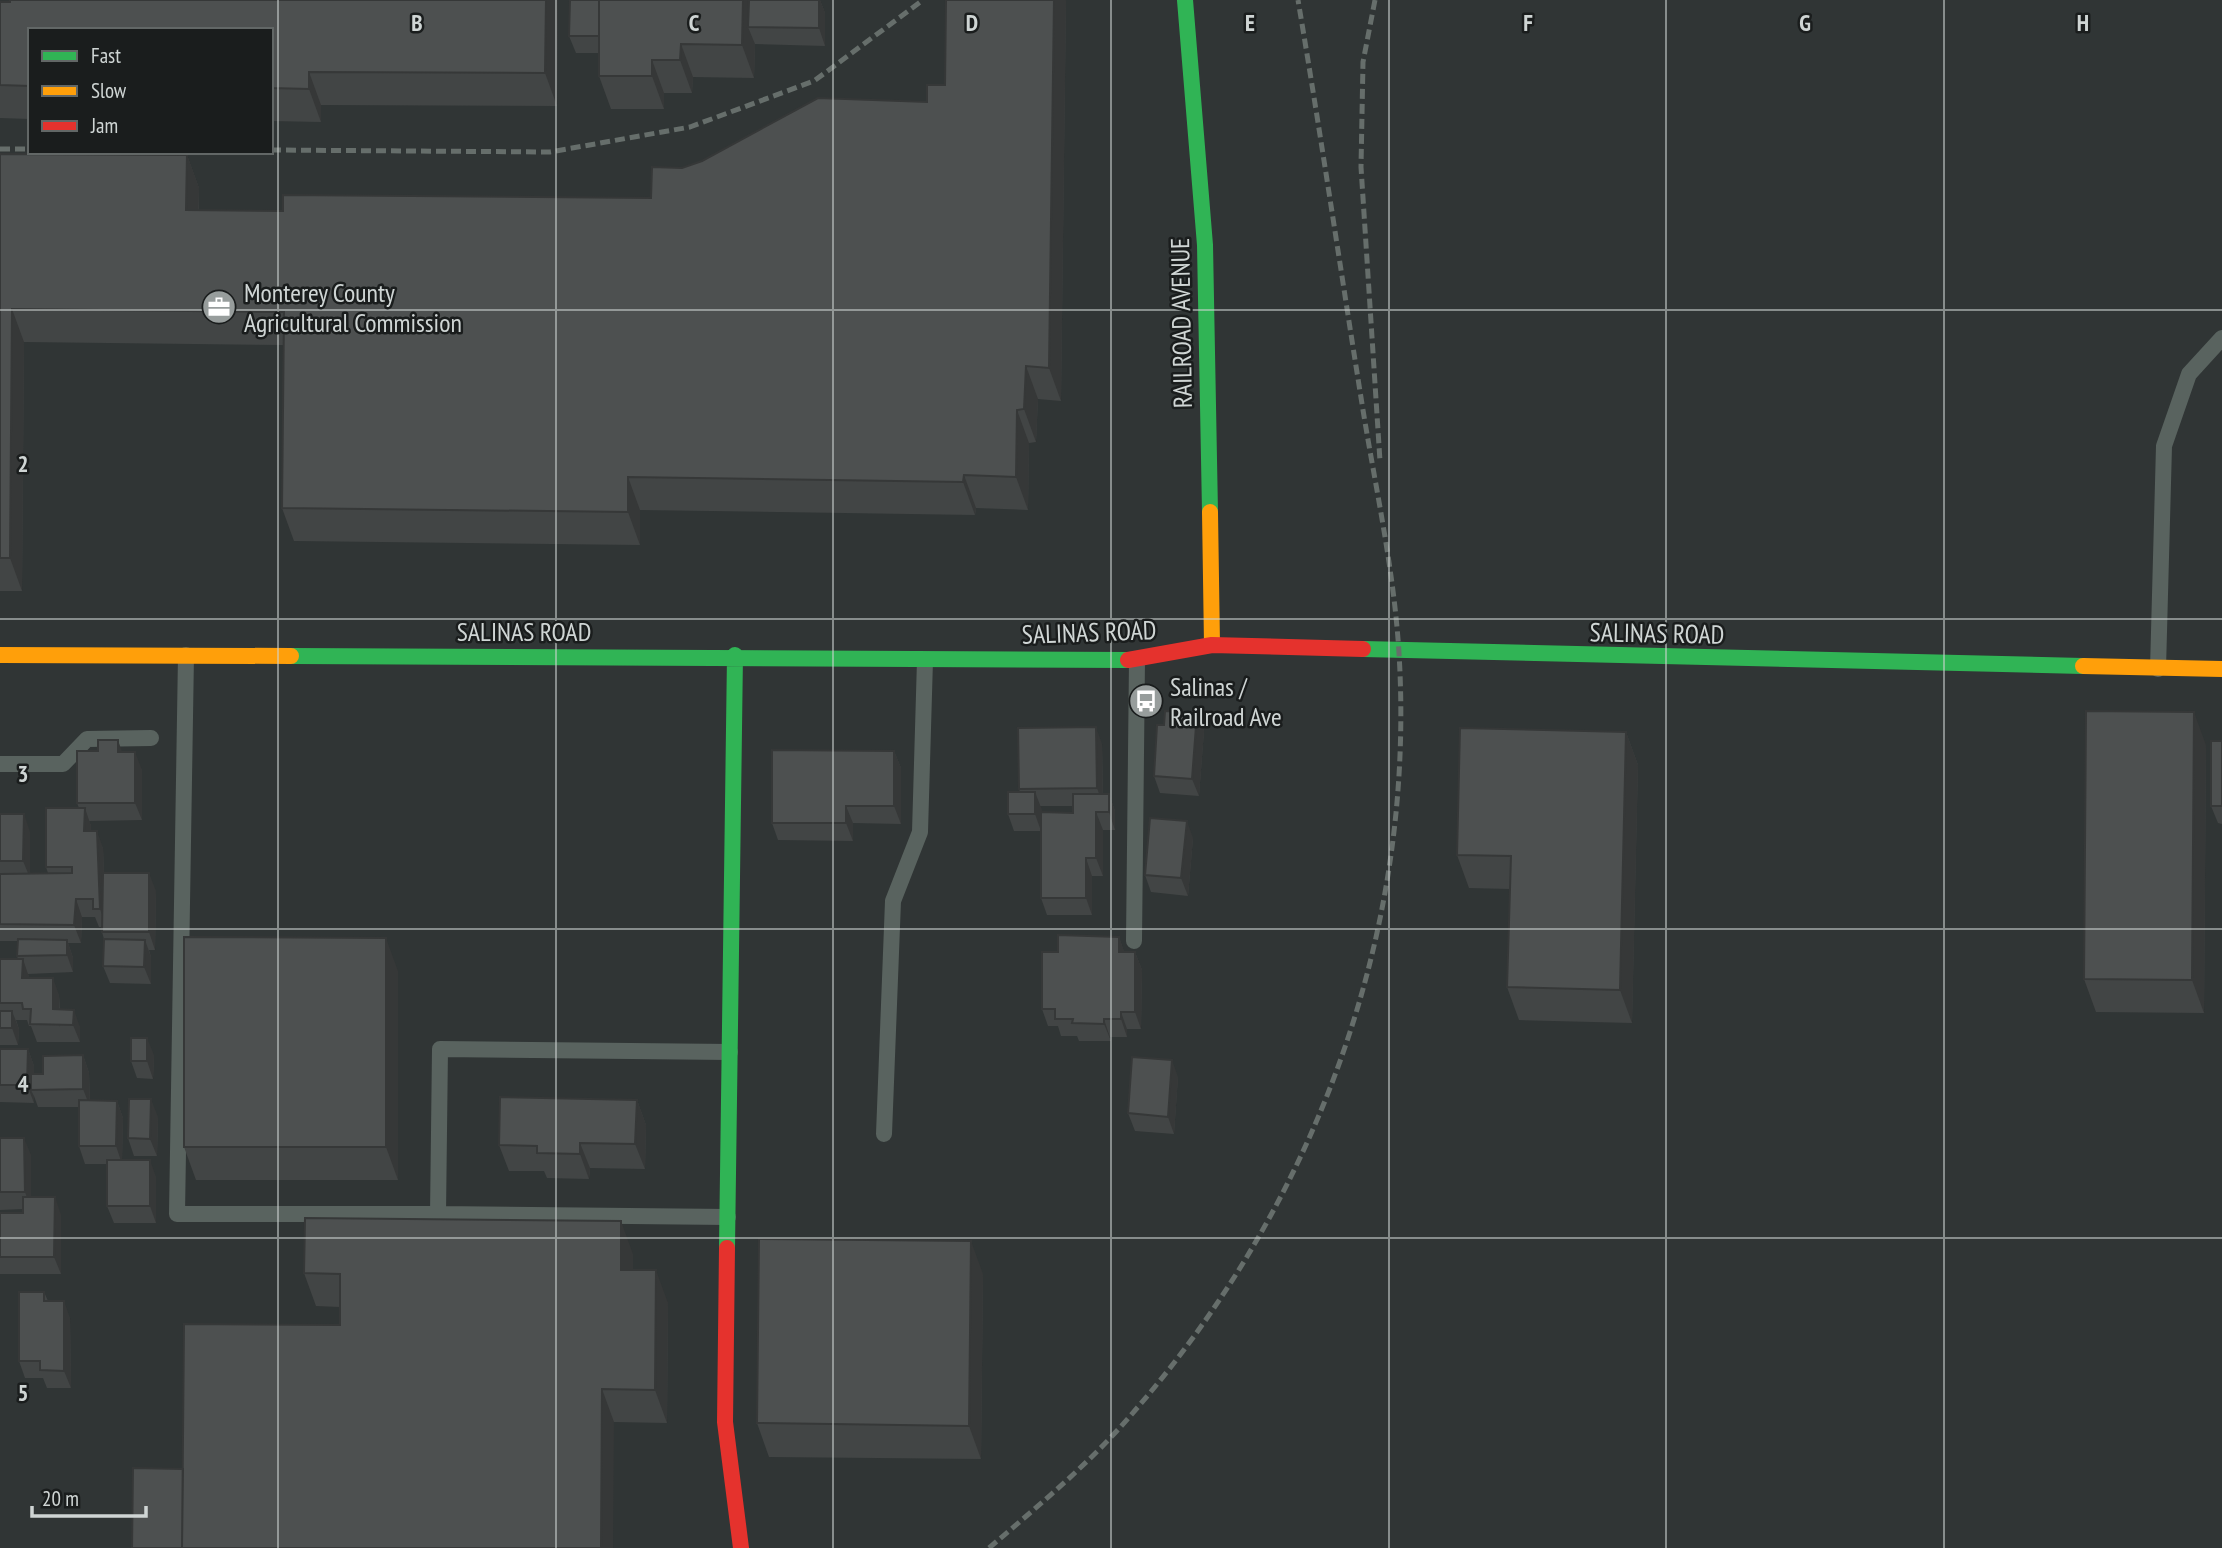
<svg xmlns="http://www.w3.org/2000/svg" width="2222" height="1548" font-family="'PT Sans Narrow',sans-serif">
	<rect width="100%" height="100%" fill="#303535"/>
	<g fill="none" stroke-linecap="round" stroke-linejoin="round">
		<path stroke="#59635f" stroke-width="16" d="M186,655L177,1214H438
			M2158,669L2164,446L2189,374L2222,338
			M0,764H63L87,739L151,738
			M1134,941L1137,660
			M884,1134L893,901L920,832L925,660
			M728,1217L438,1214L440,1049L730,1052"/>
		<path stroke="#30b455" stroke-width="16" d="M1185,0L1205,245L1210,512
			M1363,649L2083,666
			M291,656L1128,660
			M727,1248L735,655"/>
		<path stroke="#ff9f0a" stroke-width="16" d="M1210,512L1212,645
			M0,655L291,656
			M2083,666L2222,669"/>
		<path stroke="#e5322d" stroke-width="16" d="M1128,660L1212,645L1363,649
			M727,1248L725,1422L741,1548"/>
		<path stroke="#666e6b" stroke-width="5" stroke-dasharray="10 5" stroke-linecap="butt" d="M1375,0L1363,62L1361,167L1380,461
			M0,149H30
			M271,150L550,152L690,127L814,81L923,0
			M989,1548C1038,1506 1089,1464 1131,1415C1315,1205 1416,933 1399,653C1394,571 1376,490 1363,410C1341,273 1321,136 1298,0"/>
	</g>
	<path fill="#424545" fill-rule="evenodd" d="M10,0H558L557,106L321,105V122L271,121V30H30V119L0,118V2H10Z
		M570,0H820L825,13V46L755,44L754,78L693,77L692,93H664V109H611L599,76V53H576L569,36Z
		M946,0H1066L1061,401L1038,399L1036,442L1029,443L1028,510L976,508L975,515L640,510V545L294,541L282,508L283,345L24,342L22,591H0V154L187,155L199,188V210L283,211L651,198L682,168L927,102L945,85Z
		M1197,713L1204,731L1199,796L1160,793L1154,776L1164,725Z
		M1626,732L1638,765L1632,1023L1519,1020L1507,987L1510,889L1469,888L1457,855Z
		M2222,741V824L2218,823L2211,806Z
		M1102,744L1103,794H1109L1115,811V830H1103V876H1092V915H1047L1041,898V831H1014L1008,814L1020,792L1019,789ZM1040,806H1073V813L1042,812Z
		M2206,745L2204,1013L2096,1012L2084,979Z
		M894,751L901,768V824L853,823V841L778,840L772,823Z
		M122,752L142,770V820L89,821L91,826V831L103,848L104,873L156,891L155,950H149L151,957V984L110,983L103,966L104,939L102,932V927H99L95,917H82L81,943H68L73,958V972L28,974L29,978L59,995L60,1009L80,1027V1042H37L31,1026H29L27,1020H16L19,1029L18,1045H0V959H18L17,956L18,941H0V814L30,832V873H48L46,867L79,808L77,803Z
		M1193,838L1188,896L1151,892L1145,875Z
		M1119,937L1124,952H1135L1142,970L1141,1029H1127V1037H1110L1111,1041H1079L1077,1036H1061L1058,1026H1048L1042,1009L1058,952Z
		M398,971V1180H196L184,1147Z
		M0,1049H28L34,1066V1074H43L83,1055L89,1073L90,1100L117,1101L123,1118L122,1160L156,1177V1223H114L107,1206V1164H85L79,1146V1107H38L34,1096V1103L0,1102Z
		M154,1055L153,1079L137,1078L131,1061Z
		M1178,1077L1174,1134L1135,1131L1128,1113Z
		M637,1100L646,1125L645,1169L590,1168L589,1179L547,1178L544,1171H509L499,1145Z
		M158,1117L157,1156H134L128,1138Z
		M0,1138L31,1155V1197L61,1215V1274H0V1213H23V1209L0,1210Z
		M633,1254V1270L668,1303L667,1423L614,1422L183,1469L340,1325V1307L316,1306L304,1273Z
		M983,1274L981,1459L769,1457L757,1423Z
		M44,1292L48,1301L70,1318L71,1388H47L43,1378H25L19,1361Z"/>
	<path fill="#363838" d="M546,0H558L557,106L545,73Z
		M743,0H755L748,27L755,44L754,78L742,45Z
		M819,0H820L825,13V46L819,28Z
		M1054,0H1066L1061,401L1049,368Z
		M681,44L693,77L692,93L680,60Z
		M652,60L664,93V109L652,76Z
		M309,72L321,105V122L309,89Z
		M187,155L199,188L198,243L186,210Z
		M12,309L24,342L22,591L10,558Z
		M1026,366L1038,399L1036,442L1024,409Z
		M1017,410L1029,443L1028,510L1016,477Z
		M964,475L976,508L975,515L963,482Z
		M628,477L640,510V545L628,512Z
		M2194,712L2206,745L2204,1013L2192,980Z
		M1197,713L1204,731L1199,796L1192,779Z
		M1096,727L1102,744L1103,805L1097,788Z
		M1626,732L1638,765L1632,1023L1620,990Z
		M118,740L124,758L118,752Z
		M894,751L901,768V824L894,806Z
		M135,752L142,770V820L135,803Z
		M1035,792L1042,810L1041,831L1035,814Z
		M1109,794L1115,811V830L1109,812Z
		M846,806L853,823V841L846,823Z
		M85,808L91,826V848L84,831Z
		M1096,812L1103,830V876L1096,858Z
		M24,814L30,832V878L23,861Z
		M1187,821L1193,838L1188,896L1181,878Z
		M97,831L103,848L106,927L100,909Z
		M1086,858L1092,876V915L1086,898Z
		M149,873L156,891L155,950L149,932Z
		M76,899L82,917L81,943L74,925Z
		M1119,937L1125,954L1119,952Z
		M386,938L398,971V1180L386,1147Z
		M67,940L73,958V972L67,955Z
		M145,940L151,957V984L144,967Z
		M1135,952L1142,970L1141,1029L1135,1012Z
		M23,959L29,977V995L22,978Z
		M53,978L59,995L60,1027L53,1009Z
		M74,1010L80,1027V1042L73,1025Z
		M12,1011L19,1029L18,1045L12,1028Z
		M1121,1012L1127,1029V1037L1121,1019Z
		M1104,1019L1110,1037L1111,1041L1104,1024Z
		M147,1038L154,1055L153,1079L147,1061Z
		M28,1049L34,1066V1090H31L34,1096V1103L27,1085Z
		M83,1055L89,1073L90,1107L83,1089Z
		M1172,1060L1178,1077L1174,1134L1168,1117Z
		M151,1099L158,1117L157,1156L150,1139Z
		M637,1100L646,1125L645,1169L635,1144Z
		M117,1101L123,1118L122,1164L116,1146Z
		M24,1138L31,1155V1209L25,1192Z
		M580,1143L590,1168L589,1179L580,1154Z
		M150,1160L156,1177V1223L150,1206Z
		M55,1197L61,1215V1274L54,1257Z
		M621,1221L633,1254V1303L621,1270Z
		M971,1241L983,1274L981,1459L969,1426Z
		M656,1270L668,1303L667,1423L655,1390Z
		M64,1301L70,1318L71,1388L64,1371Z
		M602,1389L614,1422L613,1548H601Z"/>
	<path fill="#4d5050" stroke="#363838" stroke-width="2" d="M10,0H546L545,73L309,72V89L271,88V30H30V86L0,85V2H10Z
		M570,0H599V36H569Z
		M599,0H743L742,45L681,44L680,60H652V76H599Z
		M749,0H819V28L748,27Z
		M946,0H1054L1049,368L1026,366L1024,409L1017,410L1016,477L964,475L963,482L628,477V512L282,508L284,312L12,309L10,558H0V154L187,155L186,210L283,211V195L651,198L652,167L682,168L702,161L818,98L927,102V85H945Z
		M1165,711L1197,713L1192,779L1154,776L1157,725H1164Z
		M2086,711L2194,712L2192,980L2084,979Z
		M1096,727L1097,788L1019,789L1018,728Z
		M1460,728L1626,732L1620,990L1507,987L1511,856L1457,855Z
		M98,740H118V752H135V803H77V751H98Z
		M2211,741H2222V806H2211Z
		M772,750L894,751V806H846V823H772Z
		M1008,792H1035V814H1008Z
		M1073,794H1109V812H1096V858H1086V898H1041V812L1073,813Z
		M46,808H85L84,831H97L100,909H93V899H76L74,925L0,924V874L72,873V867H46Z
		M0,814H24L23,861H0Z
		M1150,818L1187,821L1181,878L1145,875Z
		M103,873H149V932H102Z
		M1058,935L1119,937V952H1135V1012H1121V1019H1104V1024L1072,1023L1073,1019H1055V1009H1042V952H1058Z
		M184,937L386,938V1147H184Z
		M18,939L67,940V955L17,956Z
		M104,939L145,940L144,967L103,966Z
		M0,959H23L22,978H53V1009L74,1010L73,1025L30,1024L31,1009H23L22,1003H0Z
		M0,1011H12V1028H0Z
		M131,1038H147V1061H131Z
		M0,1049H28L27,1085H0Z
		M83,1055V1089L31,1090V1074H43V1056Z
		M1132,1057L1172,1060L1168,1117L1128,1113Z
		M500,1097L637,1100L635,1144L580,1143V1154L537,1153V1146L499,1145Z
		M129,1099H151L150,1139L128,1138Z
		M79,1100L117,1101L116,1146H79Z
		M0,1138H24L25,1192H0Z
		M107,1160H150V1206H107Z
		M23,1197H55L54,1257H0V1213H23Z
		M305,1218L621,1221V1270H656L655,1390L602,1389L601,1548H182L184,1324L340,1325V1274L304,1273Z
		M759,1239L971,1241L969,1426L757,1423Z
		M19,1292H44V1301H64V1371L40,1370V1361H19Z
		M133,1468L183,1469L182,1548H132Z"/>
	<path fill="none" stroke="#cfd5d4" stroke-width="2" stroke-opacity="0.55" d="M278,0V1548M556,0V1548M833,0V1548M1111,0V1548M1389,0V1548M1666,0V1548M1944,0V1548M0,310H2222M0,619H2222M0,929H2222M0,1238H2222"/>
	<defs>
		<g id="office-disc" transform="scale(1.75)"><circle r="9.5" fill="#979d9c" stroke="#1a1d1d"/><path d="M-6-3h4V-5.5h4V-3h4V5H-6ZM-1-4.5V-3h2v-1.5ZM-6 0V1H6V0Z" fill="#fff"/></g>
		<g id="bus-disc" transform="scale(1.75)"><circle r="9.5" fill="#979d9c" stroke="#1a1d1d"/><path d="M-5-6H5V4H4V6H2V4H-2V6H-4V4H-5ZM-3.5-4V0h7V-4ZM-3.5 1.2v1.5H-2V1.2ZM2 1.2v1.5H3.5V1.2Z" fill="#fff"/></g>
	</defs>
	<g fill-rule="evenodd">
		<use href="#office-disc" x="219" y="307"/>
		<use href="#bus-disc" x="1146" y="701"/>
	</g>
	<g text-anchor="middle" dominant-baseline="central" stroke-width="5" stroke-linejoin="round" paint-order="stroke">
		<g font-size="26" fill="#cfd5d4" stroke="#1a1d1d" text-anchor="start">
			<text x="244" y="292">Monterey County<tspan x="244" dy="30">Agricultural Commission</tspan></text>
			<text x="1170" y="686">Salinas /<tspan x="1170" dy="30">Railroad Ave</tspan></text>
		</g>
		<g font-size="26" fill="#cfd5d4" stroke="#1a1d1d">
			<text transform="translate(1181 323) rotate(-91)">RAILROAD AVENUE</text>
			<text x="524" y="631">SALINAS ROAD</text>
			<text transform="translate(1089 632) rotate(-2)">SALINAS ROAD</text>
			<text transform="translate(1657 633) rotate(1)">SALINAS ROAD</text>
		</g>
	</g>
	<g font-size="23" text-anchor="middle" font-weight="bold" fill="#cfd5d4" stroke="#1a1d1d" stroke-width="5" stroke-linejoin="round" paint-order="stroke">
		<text x="417" y="31">B</text>
		<text x="694" y="31">C</text>
		<text x="972" y="31">D</text>
		<text x="1250" y="31">E</text>
		<text x="1528" y="31">F</text>
		<text x="1805" y="31">G</text>
		<text x="2083" y="31">H</text>
		<text x="23" y="472">2</text>
		<text x="23" y="782">3</text>
		<text x="23" y="1092">4</text>
		<text x="23" y="1401">5</text>
	</g>
	<rect x="28" y="28" width="245" height="126" fill="#1a1d1d" stroke="#626766" stroke-width="2"/>
	<rect x="42" y="51" width="35" height="10" fill="#30b455" stroke="#626766" stroke-width="2"/>
	<text x="91" y="63" font-size="21" fill="#cfd5d4">Fast</text>
	<rect x="42" y="86" width="35" height="10" fill="#ff9f0a" stroke="#626766" stroke-width="2"/>
	<text x="91" y="98" font-size="21" fill="#cfd5d4">Slow</text>
	<rect x="42" y="121" width="35" height="10" fill="#e5322d" stroke="#626766" stroke-width="2"/>
	<text x="91" y="133" font-size="21" fill="#cfd5d4">Jam</text>
	<path d="M32 1506v10h114v-10" fill="none" stroke="#cfd5d4" stroke-width="3.5"/>
	<text x="42" y="1506" font-size="21" fill="#cfd5d4" stroke="#1a1d1d" stroke-width="5" paint-order="stroke">20 m</text>
</svg>
